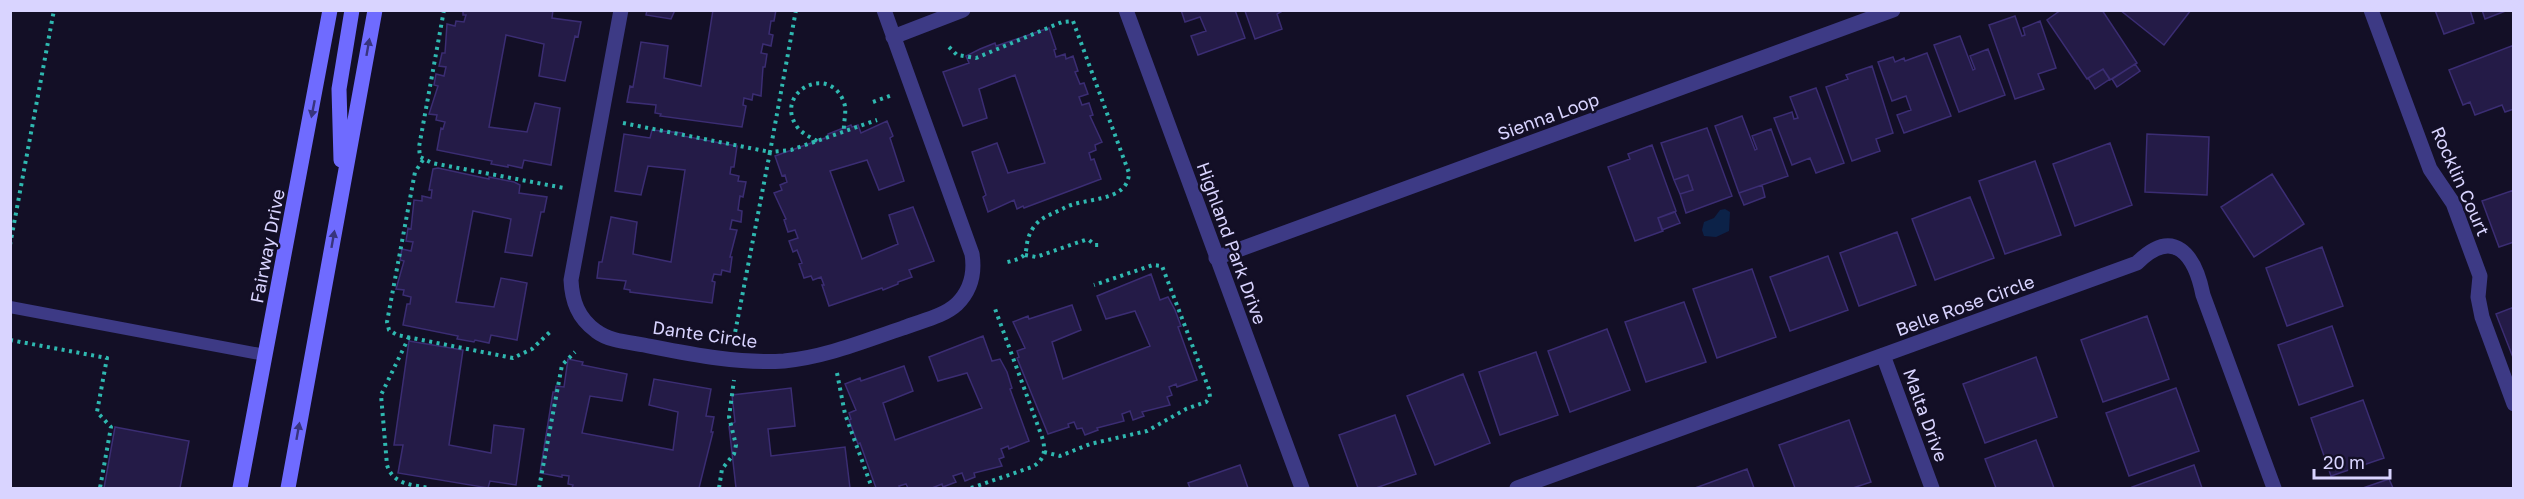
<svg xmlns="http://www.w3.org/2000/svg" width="2524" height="499" font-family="'Golos Text',sans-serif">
	<rect width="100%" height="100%" fill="#130f26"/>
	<path fill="#0c2248" d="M1725,209L1730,212L1729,231L1716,237L1704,236L1702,230L1704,222L1714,218L1720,210Z"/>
	<path fill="#241b47" stroke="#3b2d73" stroke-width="1.5" d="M463,10H553L552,18L581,22L578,37L575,36L565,81L539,76L544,44L506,35L489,127L527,132L535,103L560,108L551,165L524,160L522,168L508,165V167L491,164L492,161L437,150L441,128L443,129L445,122L436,120L437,115L429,114L438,86L434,85L436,74L444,76L446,67L439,66L442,53H445L447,24L455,26L456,21L464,22L466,15H463Z
		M647,10H675L671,19L646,15Z
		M713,10H776L774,21H771L769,34L773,35L771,46L763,44L761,53L767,54L765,67H763L761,96L753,94L752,100L744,98L743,105L746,106L742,127L660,116L661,114L655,113L656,105L627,102L630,86L633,87L641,42L668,46L664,78L701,86Z
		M1181,10H1235L1245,38L1198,55L1191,36L1206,31L1200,17L1185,22Z
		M1284,10L1277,14L1282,29L1255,39L1245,11Z
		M2061,10H2102L2137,63L2110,80L2103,69L2087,79L2047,20Z
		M2120,10H2191L2164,45Z
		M2435,10H2470L2474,23L2444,34Z
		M2482,10H2508L2485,19Z
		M2015,16L2022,36L2025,35L2023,28L2040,21L2056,68L2038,74L2044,89L2015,99L1989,25Z
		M1049,28L1056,49L1054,50L1056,57L1065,54L1066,59L1073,56L1078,71L1075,72L1080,84L1084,83L1088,94L1079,97L1082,105L1089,103L1093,115L1090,116L1102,142L1095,145L1096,150L1089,153L1091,160L1094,159L1101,179L1024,208L1023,206L1017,209L1014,200L988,212L983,197L986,195L972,152L997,143L1008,173L1045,163L1015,75L979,89L987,118L963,126L943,72L969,63L966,56L980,49L995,43L996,46Z
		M1960,36L1973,70L1975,69L1970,56L1988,49L2005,95L1959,112L1934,45Z
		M2514,45V109L2505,112L2502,105L2475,115L2470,102L2463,105L2449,70Z
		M1927,53L1951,116L1904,133L1897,115L1911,110L1906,96L1892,101L1878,62L1893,57L1895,62L1904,58L1905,61Z
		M2135,64L2140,71L2117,87L2112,79Z
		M1872,66L1893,133L1876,139L1880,151L1852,161L1826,87L1848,79L1846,75Z
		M2103,69L2110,79L2095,89L2088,78Z
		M1816,88L1844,163L1816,173L1810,158L1792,165L1774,118L1792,112L1794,119L1798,118L1790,97Z
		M1742,116L1755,150L1757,149L1752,136L1771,129L1788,176L1739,193L1715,126Z
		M887,121L893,136L890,138L904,181L879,190L867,160L830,171L862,259L898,244L889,215L913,207L934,261L909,270L912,277L898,282V284L883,290L882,288L829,306L822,285H824L821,277L813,280L811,276L804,278L799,264L802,263L797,250L793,252L789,241L798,238L795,230L788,232L784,220L786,219L774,193L782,190L780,185L787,182L785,175L782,176L775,156L828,137V134L851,125L852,127L858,125L861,133Z
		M1707,128L1732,196L1686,213L1680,194L1693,190L1688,175L1674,180L1661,143Z
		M652,130L683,133V136L737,146L734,167H731L730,174L739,176L738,181L746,182L743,197L740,196L738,210L742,211L741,222L732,220L730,229L737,230L730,257H732L730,272L722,270L721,275L714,274L712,281L715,282L712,303L630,292V290L624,289L626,281L597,278L599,262H602L611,217L637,222L633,254L671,262L685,170L648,166L641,195L615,191L624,134L650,138Z
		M2147,134L2209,137L2207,195L2145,192Z
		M2110,143L2132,205L2075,226L2053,164Z
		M1652,145L1676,211L1658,218L1663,231L1635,241L1608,167L1630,159L1628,154Z
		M2035,161L2061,235L2005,254L1979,181Z
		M438,168L489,179V177L514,182L520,185L519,193L547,197L544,212H541L532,256L505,252L511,219L473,211L456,302L494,307L501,278L527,283L517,340L491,335L489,343L475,340L474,342L457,339L458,336L403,325L407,304H410L411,297L403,295L404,290L396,289L404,261L400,260L402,249L411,251L413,242L406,241L408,228L411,229L414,200L422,201V196L431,198L432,190H429L433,169Z
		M2272,174L2304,224L2254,257L2221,207Z
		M1688,175L1693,190L1680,194L1674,180Z
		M1762,185L1765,197L1744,205L1739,193Z
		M2514,190V242L2499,247L2482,201Z
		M1970,197L1994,258L1935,280L1912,219Z
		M1675,212L1680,223L1662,230L1658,218Z
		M1897,232L1916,285L1859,306L1840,253Z
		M2322,247L2343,306L2287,326L2266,268Z
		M1828,256L1848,310L1790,331L1770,277Z
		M1752,269L1776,337L1717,358L1693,289Z
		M1151,274L1160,300L1168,297L1175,310L1181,326L1178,327L1197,380L1177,387L1176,384L1169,387L1172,395L1167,397L1170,405L1142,412L1144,416L1133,420L1130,411L1122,414L1124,421L1097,428L1098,430L1085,435L1082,428L1077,429L1074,422L1068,424L1069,427L1048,434L1017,358L1019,357L1017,351L1025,348L1013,322L1028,316L1029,319L1072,305L1081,330L1052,342L1063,379L1150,346L1135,311L1106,319L1097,296Z
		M1684,302L1706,362L1646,382L1625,322Z
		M2514,307V360L2496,314Z
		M2147,316L2169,379L2103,402L2081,340Z
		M2332,326L2353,386L2299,405L2278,345Z
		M1607,329L1630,390L1570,412L1548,351Z
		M983,336L992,361L1000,359L1007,372L1012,388L1010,389L1029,441L1009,449L1008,446L1001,449L1004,457L999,459L1002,466L974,473L975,477L965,481L962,473L953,476L956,482L943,487L942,484L932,488H908L906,484L899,486L900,488H876L860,443L858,444L849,420L851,419L849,413L856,410L845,384L860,378L861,381L904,366L913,391L883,403L895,440L982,408L967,373L938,381L929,357Z
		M409,341L463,350L449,445L491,453L494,425L524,429L516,485L490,481L488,488L398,473L403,445H394Z
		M1536,352L1558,415L1500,435L1479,372Z
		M2036,357L2057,417L1985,443L1963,384Z
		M568,359L583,362L582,365L627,374L622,401L590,396L582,433L673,450L678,412L649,405L654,379L711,389L706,416L714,417L711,432H713L699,488H572L573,485L568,484L569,476L562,475V477L540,473L553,392H555L556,386L564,387Z
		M1463,374L1490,443L1435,465L1407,396Z
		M791,388L795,426L768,429L771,456L845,447L850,488H736L729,426L735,422L732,395Z
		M2176,388L2199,451L2129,476L2106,413Z
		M2363,400L2384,458L2331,476L2311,418Z
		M1395,415L1416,474L1376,488H1358L1339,435Z
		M1849,420L1871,482L1853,488H1795L1779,445Z
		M115,427L189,441L180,488H104Z
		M2036,440L2054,488H1996L1985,459Z
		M1240,465L1248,488H1190L1188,483Z
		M2194,465L2202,488H2133L2132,487Z
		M1747,469L1754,488H1695Z
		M2389,479L2393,488H2363Z"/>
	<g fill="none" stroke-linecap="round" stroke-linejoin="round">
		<path stroke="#2fb8b0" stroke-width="4" stroke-dasharray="3 4.5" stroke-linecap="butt" d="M444,10L419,147L420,157L432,163L564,188
			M796,10L770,152L791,150L877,120
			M949,47L957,55L976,58L1062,22L1073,21L1129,173C1128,203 1084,197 1064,208C1053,214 1040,217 1033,228C1019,250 1038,256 1003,263
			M873,102L892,95
			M623,123L770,152L734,338
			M817,141C810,137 803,134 798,128C772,94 827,63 843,100C848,110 843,121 844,132
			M423,160L415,172L387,322L389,330L397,335L513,358L532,349L552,330
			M10,245L54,10
			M1025,255L1036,257L1085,240H1089L1095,245H1100
			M409,337L381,395L387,465C393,485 413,485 430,488
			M10,340L107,358L97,412L111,427L100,488
			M837,373L845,414L872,488
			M1044,452L1060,456L1090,444L1147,431L1186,409L1206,402L1210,397L1209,389L1162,266L1153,265L1094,285
			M539,488L562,365L575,352
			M719,488L722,469L734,454L736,445L729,417L734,380
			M971,488L1032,467C1045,460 1046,450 1042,437L994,306"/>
		<path stroke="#3d3a85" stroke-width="12" d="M10,307L265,355"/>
		<path stroke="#3d3a85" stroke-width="15" d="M621,10L571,280C572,301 578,318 596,331C609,341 628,342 644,345C690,354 737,364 784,361C826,357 864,341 903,328C920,321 943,317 957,304C971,290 975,273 972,254L884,10
			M2371,10L2430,169L2453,203L2480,276L2478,297L2482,317L2514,404
			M893,37L963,10
			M1216,258L1893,10
			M1883,355L1932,488
			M1517,488L2137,263C2174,226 2195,255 2203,295L2274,488"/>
		<path stroke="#3d3a85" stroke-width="15" d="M1126,10L1302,488"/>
		<path stroke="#6f6bff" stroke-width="15" d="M341,160L339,89L352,10
			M240,488L330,10
			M288,488L375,10"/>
	</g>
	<defs><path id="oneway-solid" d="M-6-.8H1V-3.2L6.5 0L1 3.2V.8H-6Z" transform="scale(1.5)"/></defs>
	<g fill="#38347d">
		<use href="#oneway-solid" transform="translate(368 47) rotate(-80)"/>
		<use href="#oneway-solid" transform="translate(313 109) rotate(101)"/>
		<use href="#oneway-solid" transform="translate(333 239) rotate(-80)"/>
		<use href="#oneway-solid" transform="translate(298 431) rotate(-80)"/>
	</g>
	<g text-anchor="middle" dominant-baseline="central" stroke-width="5" stroke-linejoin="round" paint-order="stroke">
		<g font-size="18" fill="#d9d4ff" stroke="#130f26">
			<text transform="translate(1548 116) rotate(-20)">Sienna Loop</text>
			<text transform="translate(2461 181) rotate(66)">Rocklin Court</text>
			<text transform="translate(1232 243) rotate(70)">Highland Park Drive</text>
			<text transform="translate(267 246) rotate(-79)">Fairway Drive</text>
			<text transform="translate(1965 305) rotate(-20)">Belle Rose Circle</text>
			<text transform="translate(705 334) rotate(8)">Dante Circle</text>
			<text transform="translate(1926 415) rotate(70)">Malta Drive</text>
		</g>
	</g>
	<rect width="2524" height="499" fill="none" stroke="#d9d4ff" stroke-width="24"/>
	<path d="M2314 469v9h76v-9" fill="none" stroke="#d9d4ff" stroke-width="3"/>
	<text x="2323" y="469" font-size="18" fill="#d9d4ff" stroke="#130f26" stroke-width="4.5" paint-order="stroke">20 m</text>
</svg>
